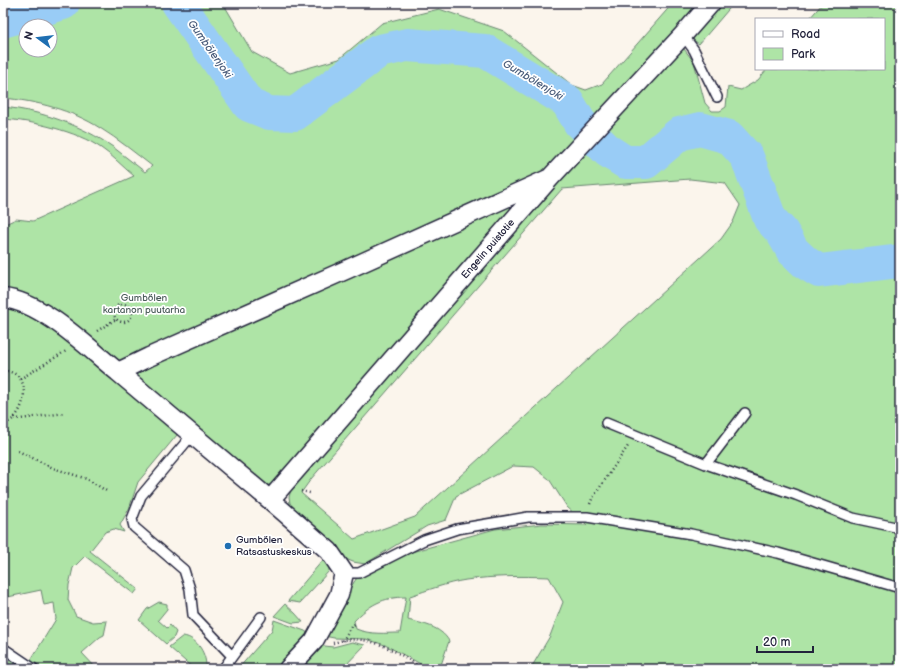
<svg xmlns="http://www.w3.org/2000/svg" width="903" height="672" font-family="'Balsamiq Sans',sans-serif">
	<rect width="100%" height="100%" fill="#fbf5ec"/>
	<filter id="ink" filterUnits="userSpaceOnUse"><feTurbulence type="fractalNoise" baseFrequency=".025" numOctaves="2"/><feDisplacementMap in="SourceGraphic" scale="8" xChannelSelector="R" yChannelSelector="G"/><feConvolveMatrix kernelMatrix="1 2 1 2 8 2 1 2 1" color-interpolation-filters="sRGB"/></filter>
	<g filter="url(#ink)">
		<path fill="#aee4a6" stroke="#688370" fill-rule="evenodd" d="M3,3H223L252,52L290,73L339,59L382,23L439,9L504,31L572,85L586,90L602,84L673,3H699L275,483L266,486L176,420L170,428L178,433L177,435L138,482L129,509L120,525L124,532L114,529L105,532L90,551L138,589L134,594L85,556L73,568L69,585L68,600L76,616L93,622L107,621L104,635L100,637L82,653L97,669H39L29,663L56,619L54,603L44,605L41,590L3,598V225L16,219L33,221L134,176C123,167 113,156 101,148C77,131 32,121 3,119V107C42,111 81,125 113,147C124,155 134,164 145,172L152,166C135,153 118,139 100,128C72,110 36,101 3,98ZM26,26H50V50H26Z
			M716,3H734L699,44L692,39V30Z
			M823,3H900V669H529L531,668L550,636L563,602L549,577C522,576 493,576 466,580C447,583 428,590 410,596L408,620C423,624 440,626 449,641L441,665L446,669H428L417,662L385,645L366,639L334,638L324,636L334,614L356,579L408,553L495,529L542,524L587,525L567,507L549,479L534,467L513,466L456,496L446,520L427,526L365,564L353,562L341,557L291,510L289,497L293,483L563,175L681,45L694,62L705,103L712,111H720L726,107L728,87L741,90L758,80L767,69H884V19H809ZM690,179L725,183L740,205L733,222L721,239L415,517L354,539L301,493L311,479L562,189ZM406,597L400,633C385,633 371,635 356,629L354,621C369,605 383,597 406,597Z
			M323,560H326L329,564V571L300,603L288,601Z
			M159,602L167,604V609L158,620L167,628L170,625L176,632L174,637L166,644L139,620L147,609Z
			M285,604L295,613L303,622L293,623L274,616Z
			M274,620L305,631L309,634L283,669H238L272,630Z
			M183,636C198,638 207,655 206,669H194L169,647Z
			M352,642L365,645L342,669H296L317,645L333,647Z
			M3,657L24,669H25H3Z"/>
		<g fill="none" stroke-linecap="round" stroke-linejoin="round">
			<path stroke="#99ccf6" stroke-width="34" d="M178,3L249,105L269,113L295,114L379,51L407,45L485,51L567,101L580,123L608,151L625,162H646L679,134L700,129L729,137L747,157L770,219L782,232L793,251L806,263L819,271L900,261
				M3,21L63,3"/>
			<g stroke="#22223b" stroke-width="12">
				<path id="lane" d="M683,35L694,50L717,97
					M606,423L706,464L796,495L853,518L900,528
					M192,435L141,496L132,519L134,527L184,570L190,589L193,615L232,656
					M706,464L745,413
					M344,573H359L424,540L457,529L528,517H587L691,534L778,553L900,588
					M3,648L34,669
					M223,669L261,617"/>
			</g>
			<g stroke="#22223b" stroke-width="21">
				<path id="street" d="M3,298C43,302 88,348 118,372
					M270,500L550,178L683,35L711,3
					M288,669L314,641L339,595L344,573L329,551L270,500L118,372L149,357L348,269L550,178"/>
			</g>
			<path stroke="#22223b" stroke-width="2.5" stroke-dasharray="1 3" stroke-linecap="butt" d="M114 313a9 9 0 1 1 18 0a9 9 0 1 1-18 0Z
				M97,331L116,319
				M3,370C7,371 12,372 15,374C28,381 25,404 17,414C14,419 9,422 3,425
				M20,379L66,351
				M14,418L20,419L65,413
				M18,451L53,468L87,479L108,492
				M301,491L310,493
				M590,504L592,499L628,446
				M3,573L6,572
				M343,641L351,626L355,624
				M333,643C337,642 342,640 346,640C374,636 401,654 423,669"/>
			<use href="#lane" stroke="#fff" stroke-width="9"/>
			<use href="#street" stroke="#fff" stroke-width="18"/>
		</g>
	</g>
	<circle fill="#1f6fb2" stroke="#fff" stroke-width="1.5" cx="228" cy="546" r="4"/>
	<g text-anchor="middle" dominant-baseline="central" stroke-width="3.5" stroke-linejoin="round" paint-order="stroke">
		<g font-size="10" fill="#22223b" stroke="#fff">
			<text transform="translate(488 249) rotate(-49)">Engelin puistotie</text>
		</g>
		<g font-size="10" fill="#4c5c5b" stroke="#fff">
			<text x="144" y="298">Gumbölen<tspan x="144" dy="12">kartanon puutarha</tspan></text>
		</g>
		<g font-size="10" fill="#22223b" stroke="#fff" text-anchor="start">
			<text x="236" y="540">Gumbölen<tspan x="236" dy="12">Ratsastuskeskus</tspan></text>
		</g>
		<g font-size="11" font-style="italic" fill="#4c5e7c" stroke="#fff">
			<text transform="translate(210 49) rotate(55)">Gumbölenjoki</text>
			<text transform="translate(533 80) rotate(31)">Gumbölenjoki</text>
		</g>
	</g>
	<rect width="903" height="672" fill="none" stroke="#fff" stroke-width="16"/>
	<rect x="8" y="8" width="887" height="656" fill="none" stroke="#22223b" stroke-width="1.5" filter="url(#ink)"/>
	<rect x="755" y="18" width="130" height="52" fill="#ffffff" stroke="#a7a7b1"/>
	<rect x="763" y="31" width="20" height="6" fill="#ffffff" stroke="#a7a7b1"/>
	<text x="791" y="38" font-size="12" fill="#22223b">Road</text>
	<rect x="763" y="48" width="20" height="12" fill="#aee4a6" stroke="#a7a7b1"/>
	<text x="791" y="58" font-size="12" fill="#22223b">Park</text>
	<g transform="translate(38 38) rotate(285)"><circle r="19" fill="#ffffff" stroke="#a7a7b1"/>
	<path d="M0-3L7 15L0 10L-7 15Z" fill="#1f6fb2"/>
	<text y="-6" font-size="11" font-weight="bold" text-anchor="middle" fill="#22223b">N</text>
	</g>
	<path d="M757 646v6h56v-6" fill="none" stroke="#22223b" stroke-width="2"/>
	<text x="763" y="646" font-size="12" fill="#22223b" stroke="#ffffff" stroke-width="3" paint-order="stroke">20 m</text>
</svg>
